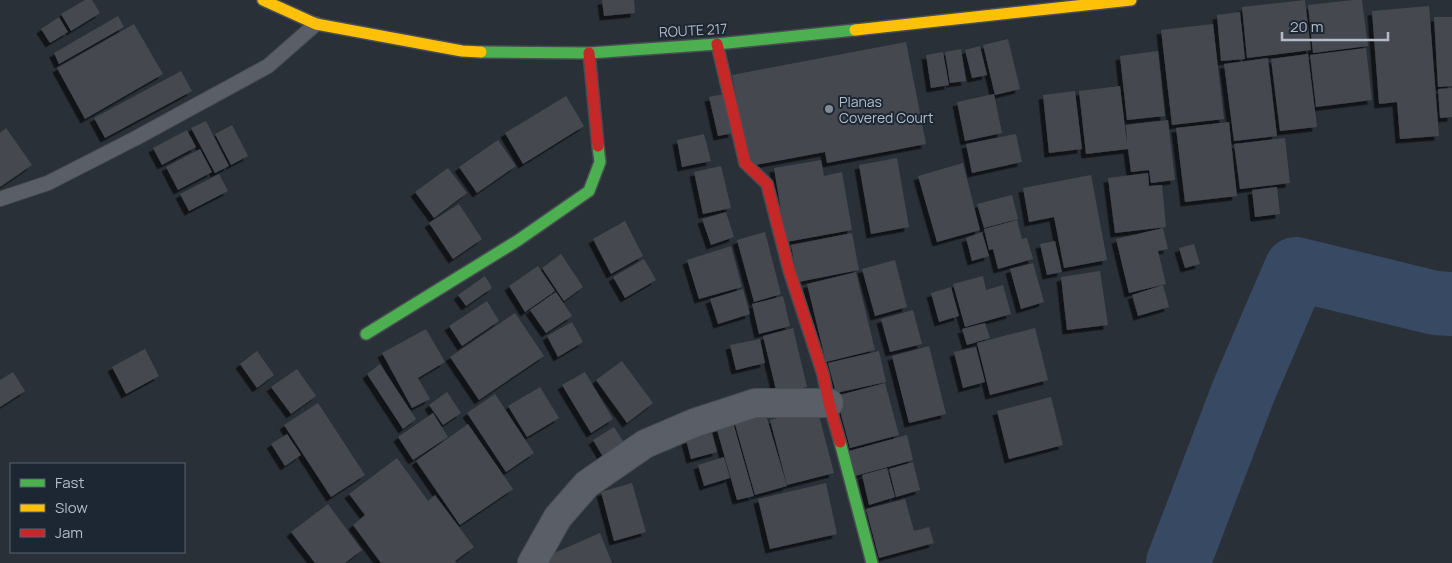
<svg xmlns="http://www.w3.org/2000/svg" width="1452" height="563" font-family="Manrope,sans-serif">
	<defs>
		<filter id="shadow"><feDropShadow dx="-4.5" dy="4.5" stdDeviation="0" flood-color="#0009"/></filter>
	</defs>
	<rect width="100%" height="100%" fill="#2a3038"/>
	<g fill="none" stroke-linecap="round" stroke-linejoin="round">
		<path stroke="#384963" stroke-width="64" d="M1178,563L1244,390L1296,269L1435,303L1452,304"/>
	</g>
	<path fill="#444950" filter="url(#shadow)" d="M85,0H92L100,13L71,31L61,14Z
		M602,0H634L635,13L604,16Z
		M1305,0L1311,50L1247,58L1242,7Z
		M1353,0H1362L1368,46L1313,53L1308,5Z
		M1429,6L1439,136L1400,139L1397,102L1379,104L1372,11Z
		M1240,12L1245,59L1221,61L1217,15Z
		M118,16L124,27L59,64L54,53Z
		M59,17L68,32L50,43L41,29Z
		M1434,17H1452V86L1438,87Z
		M134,24L163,74L85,119L57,68Z
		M1213,24L1224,119L1172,125L1161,30Z
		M1008,39L1020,89L995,95L983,45Z
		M906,42L926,144L827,163L825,152L750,166L732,75Z
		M980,46L987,75L972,78L965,50Z
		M1366,48L1372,100L1316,107L1310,55Z
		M961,49L966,81L950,83L945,52Z
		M1158,51L1165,116L1127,120L1120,56Z
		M943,52L949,85L931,88L926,55Z
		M1308,54L1317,127L1280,131L1271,59Z
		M1268,58L1277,136L1234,141L1224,64Z
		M181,71L192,91L105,138L94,118Z
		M1120,86L1127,144L1126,125L1168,120L1175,180L1151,183L1149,170L1131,172L1128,149L1086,154L1079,91Z
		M1452,88V117L1440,118L1438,89Z
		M1075,91L1082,149L1049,153L1043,95Z
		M724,94L733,133L718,136L709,97Z
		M994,94L1002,133L965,141L957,102Z
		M566,96L584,126L523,164L505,133Z
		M206,121L229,166L215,173L191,128Z
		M1229,122L1237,196L1185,202L1176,128Z
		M232,125L248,156L231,165L215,134Z
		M6,128L32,165L0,187V133Z
		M187,130L196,147L162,165L153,148Z
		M704,134L711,161L682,167L677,140Z
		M1016,134L1022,162L972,173L966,144Z
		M1285,138L1290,183L1240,189L1234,144Z
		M498,140L516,166L477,193L459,167Z
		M200,149L212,172L178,190L166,167Z
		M897,158L909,227L871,234L859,165Z
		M821,160L824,176L842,172L852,230L786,242L774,168Z
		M963,163L980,230L937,242L918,176Z
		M721,166L731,208L703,214L694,172Z
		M448,168L467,193L434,218L415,192Z
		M1148,173L1149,186L1162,185L1166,227L1115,233L1108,178Z
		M219,174L228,191L189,211L180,194Z
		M1091,175L1107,260L1064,268L1054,217L1029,222L1023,188Z
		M1277,187L1280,214L1255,217L1252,190Z
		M1012,195L1018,219L984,228L977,204Z
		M459,204L482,239L453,259L429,223Z
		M726,212L734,237L711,245L702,219Z
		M1017,220L1022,239L1027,238L1033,259L998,269L993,249L989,250L984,229Z
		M625,221L643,256L611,274L593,239Z
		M1163,228L1168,249L1158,251L1166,284L1129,293L1116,239Z
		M765,232L781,294L754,302L737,240Z
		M982,232L989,256L972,261L966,238Z
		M852,233L859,270L798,282L791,245Z
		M1055,241L1062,272L1047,275L1040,244Z
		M1194,244L1200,264L1185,268L1179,248Z
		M731,246L742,287L699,299L687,260Z
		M561,254L583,287L564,301L542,268Z
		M644,259L656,280L625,298L613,277Z
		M895,260L907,307L875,316L862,269Z
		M1033,263L1044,302L1021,309L1010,269Z
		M538,266L555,291L525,312L509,286Z
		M1100,271L1108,325L1067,330L1061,277Z
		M856,272L875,350L826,362L807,284Z
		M485,276L492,288L466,306L458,295Z
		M983,276L986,290L1003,285L1011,314L965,327L953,284Z
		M1163,285L1169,307L1138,316L1132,295Z
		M951,287L959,316L939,322L931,293Z
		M743,289L750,314L718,324L710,299Z
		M556,292L572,316L546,333L530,310Z
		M783,296L790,326L759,334L752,304Z
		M487,301L499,321L462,346L449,326Z
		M913,310L922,344L890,352L881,319Z
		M515,313L544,356L479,400L450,357Z
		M572,322L583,342L558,357L547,336Z
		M985,323L990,338L967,345L962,329Z
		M793,328L807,387L777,394L763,336Z
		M1035,328L1048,380L990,395L977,343Z
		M426,329L445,362L418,378L430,399L412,408L382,353Z
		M760,339L765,363L736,370L730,345Z
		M929,346L946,414L909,423L892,356Z
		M976,347L985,382L963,388L954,352Z
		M145,349L159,376L126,394L112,367Z
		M257,351L274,375L257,388L240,364Z
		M879,351L886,382L836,393L828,363Z
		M622,361L653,403L627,423L596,380Z
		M380,364L416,419L403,429L367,374Z
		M297,369L316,396L291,414L271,387Z
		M13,372L25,391L0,407V380Z
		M585,372L613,419L591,433L562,385Z
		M885,383L899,435L850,448L836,396Z
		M540,387L559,418L527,437L508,406Z
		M447,392L461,413L443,425L429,405Z
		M495,394L534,453L506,472L467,413Z
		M1051,397L1063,445L1009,459L997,411Z
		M318,403L365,475L331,497L284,425Z
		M764,408L787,486L755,495L733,417Z
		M817,408L834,473L787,485L770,420Z
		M433,413L448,437L413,460L398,437Z
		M732,419L754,496L737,500L715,423Z
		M468,424L513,489L460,525L416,461Z
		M614,427L628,449L606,462L593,440Z
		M712,433L717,452L691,459L686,440Z
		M287,434L301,455L285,466L271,444Z
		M907,435L913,460L855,476L849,451Z
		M724,457L730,478L704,486L698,465Z
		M397,458L428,501L435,495L474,547L455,561L457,563H381L353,525L365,515L349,494Z
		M913,462L920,490L896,497L889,469Z
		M887,468L895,497L869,505L862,475Z
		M632,483L646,532L614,541L601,492Z
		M826,483L837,534L770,549L758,499Z
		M905,499L914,531L929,527L934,543L879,558L866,509Z
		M328,504L362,550L345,563H315L291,532Z
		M600,533L612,563H547L545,557Z"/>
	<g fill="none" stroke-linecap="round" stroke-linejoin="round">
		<g stroke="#484c53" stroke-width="16">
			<path id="lane" d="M0,199L48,183L136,138L268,66L316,24"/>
		</g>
		<g stroke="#484c53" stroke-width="30">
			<path id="street" d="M532,563L558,517L587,484L645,444L694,423L755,403H829"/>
		</g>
		<g stroke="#484c53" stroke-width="14">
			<path id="fast" d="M481,52L589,53L717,44L855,30
				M366,334L517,241L589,191L600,162L598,146
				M840,442L872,563"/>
		</g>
		<g stroke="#484c53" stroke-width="14">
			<path id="slow" d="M263,0L316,24L462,51L481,52
				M855,30L1131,0"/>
		</g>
		<g stroke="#484c53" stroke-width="14">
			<path id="jam" d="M717,44L745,163L767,184L789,270L823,374L829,403L840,442
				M589,53L598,146"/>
		</g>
		<use href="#lane" stroke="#5a5e66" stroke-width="14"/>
		<use href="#street" stroke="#5a5e66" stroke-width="28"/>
		<use href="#fast" stroke="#4caf50" stroke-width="11"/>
		<use href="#slow" stroke="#ffc107" stroke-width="11"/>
		<use href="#jam" stroke="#c62828" stroke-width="11"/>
	</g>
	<circle fill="#848b96" stroke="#1d2633" stroke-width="2" cx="829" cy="109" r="5"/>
	<g text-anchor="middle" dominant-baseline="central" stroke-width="4" stroke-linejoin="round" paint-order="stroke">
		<g font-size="14" fill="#b4bcc9" stroke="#1d2633">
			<text transform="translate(693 30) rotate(-3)">ROUTE 217</text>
		</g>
		<g font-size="14" fill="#b4bcc9" stroke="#1d2633" text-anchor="start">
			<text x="839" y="101">Planas<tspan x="839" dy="16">Covered Court</tspan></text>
		</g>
	</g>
	<rect x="10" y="463" width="175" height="90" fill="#1d2633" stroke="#59626f"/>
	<rect x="20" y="479" width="25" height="8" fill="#4caf50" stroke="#59626f"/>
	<text x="55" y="488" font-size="15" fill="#b4bcc9">Fast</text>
	<rect x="20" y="504" width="25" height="8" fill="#ffc107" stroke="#59626f"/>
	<text x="55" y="513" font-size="15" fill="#b4bcc9">Slow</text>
	<rect x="20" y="529" width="25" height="8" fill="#c62828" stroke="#59626f"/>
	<text x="55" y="538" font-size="15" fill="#b4bcc9">Jam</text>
	<path d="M1282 32v8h106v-8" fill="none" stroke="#b4bcc9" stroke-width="2.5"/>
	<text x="1290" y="32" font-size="15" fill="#b4bcc9" stroke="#1d2633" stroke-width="4" paint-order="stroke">20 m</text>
</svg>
